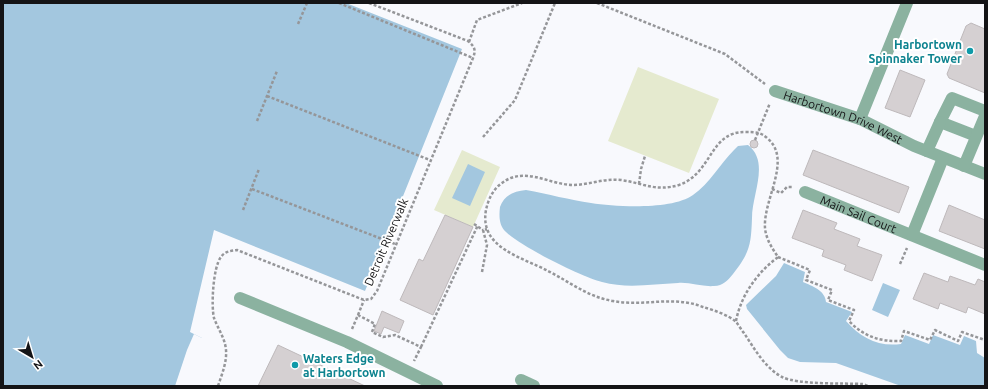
<svg xmlns="http://www.w3.org/2000/svg" width="988" height="389" font-family="Ubuntu,sans-serif">
	<rect width="100%" height="100%" fill="#f8f9fd"/>
	<path fill="#e5eacf" d="M638,67L719,99L689,173L608,141Z
		M462,150L500,167L473,227L434,210Z"/>
	<path fill="#a3c7df" d="M3,3H346L462,49L365,291L214,230L190,332L202,338L191,386H3Z
		M748,145C770,162 752,194 752,218C751,245 750,252 733,274C728,280 723,286 714,286C702,287 690,282 678,283C653,284 627,289 602,282C582,277 517,245 504,230C499,224 499,215 500,207C504,195 514,191 526,190C548,194 570,200 591,203C617,207 672,210 693,195C710,183 720,164 734,150L738,146Z
		M468,164L485,172L470,206L452,198Z
		M784,263L805,272L803,282C812,286 825,290 826,302L852,312L846,321C861,338 878,347 901,344L905,335L929,344L933,335L960,345L964,336L976,341L977,353L985,358V386H901L836,363L800,362L788,358L780,350L747,309L746,305L776,276Z
		M883,283L900,290L888,317L872,310Z"/>
	<path fill="#f8f9fd" d="M194,334L202,338V349L193,386H175L187,350Z"/>
	<path fill="#d5d0d2" stroke="#beb9bb" d="M971,23L985,29V93L949,78L947,74L966,26Z
		M900,70L925,80L910,117L885,108Z
		M750 144a4 4 0 1 1 8 0a4 4 0 1 1-8 0Z
		M813,150L909,187L899,213L803,175Z
		M949,205L985,220V249L939,231Z
		M803,210L837,223L834,229L860,239L857,246L882,255L872,281L844,270L846,265L822,256L824,250L792,238Z
		M445,215L473,227L433,315L400,300L419,259L423,261Z
		M924,273L948,282L950,276L975,285L978,279L985,282V314L968,307L966,313L940,303L938,309L913,299Z
		M382,311L404,321L399,333L384,327L381,334L374,331Z
		M278,345L365,386H258Z"/>
	<g fill="none" stroke-linecap="round" stroke-linejoin="round">
		<path stroke="#959699" stroke-width="2.5" stroke-dasharray="3 2" stroke-linecap="butt" d="M339,3L473,58
			M597,3L725,54L765,84
			M298,24L307,3
			M469,42L477,20L522,3
			M267,96L430,160
			M257,121L277,71
			M483,137L515,100L555,3
			M755,140L770,103
			M639,184L641,169L645,156
			M252,189L395,244
			M772,189L781,193L787,187H793
			M243,210L259,169
			M474,224L483,230
			M778,257L810,270L806,280L832,290L828,300L854,310L849,321C863,336 880,342 901,341L904,331L930,340L935,330L958,341L962,332L985,340
			M900,264L907,248
			M482,272L487,245L483,230L487,229
			M358,315L364,300
			M736,321C741,295 757,273 778,257C772,248 766,239 765,228C763,199 793,159 767,138C761,132 755,132 746,132C709,131 713,173 679,185C655,192 643,183 621,180C604,178 589,185 572,185C548,184 524,166 502,183C493,189 488,200 486,210C479,248 522,257 548,271C570,282 588,297 613,301C644,307 673,295 703,307C713,310 729,315 736,322C739,325 741,330 744,333C754,348 765,368 782,377C799,385 843,383 863,384L868,386
			M352,329L358,315L375,324L372,332L383,337L395,335L421,347L414,361
			M421,347L478,225
			M218,386C222,374 227,362 226,350C225,338 218,329 214,318C211,306 213,267 221,257C225,251 231,251 237,250L364,300L371,299L377,291L473,58C476,50 475,47 468,41L369,3"/>
		<g stroke="#8bb2a0" stroke-width="12">
			<path id="s1" d="M775,91L860,119L914,146L985,174"/>
			<path d="M860,119L907,3"/>
			<path d="M976,136L940,122L952,98L985,111"/>
			<path d="M927,151L940,122"/>
			<path d="M964,166L985,116"/>
			<path id="s2" d="M805,192L985,265"/>
			<path d="M912,235L943,158"/>
			<path d="M240,298L347,342L437,386"/>
			<path d="M521,380L534,386"/>
		</g>
	</g>
	<g fill="#0f9aa8" stroke="#fff" stroke-width="1.5">
		<circle cx="970" cy="51" r="4"/>
		<circle cx="295" cy="365" r="4"/>
	</g>
	<g text-anchor="middle" dominant-baseline="central" stroke-width="4" stroke-linejoin="round" paint-order="stroke">
		<g font-size="12" font-weight="bold" fill="#0d838f" stroke="#fff" text-anchor="end">
			<text x="962" y="44">Harbortown<tspan x="962" dy="14">Spinnaker Tower</tspan></text>
			<text x="303" y="358" text-anchor="start">Waters Edge<tspan x="303" dy="14">at Harbortown</tspan></text>
		</g>
		<g font-size="12" fill="#141416" stroke="#fff">
			<text stroke="none"><textPath href="#s1" startOffset="73">Harbortown Drive West</textPath></text>
			<text stroke="none"><textPath href="#s2" startOffset="58">Main Sail Court</textPath></text>
			<text transform="translate(386 242) rotate(-67)">Detroit Riverwalk</text>
		</g>
	</g>
	<rect width="988" height="389" fill="none" stroke="#141416" stroke-width="8"/>
	<g transform="translate(32 357) rotate(142)" stroke="#ffffff" stroke-width="3" paint-order="stroke">
	<path d="M0-3L7 15L0 10L-7 15Z" fill="#141416"/>
	<text y="-6" font-size="11" font-weight="bold" text-anchor="middle" fill="#141416">N</text>
	</g>
</svg>
